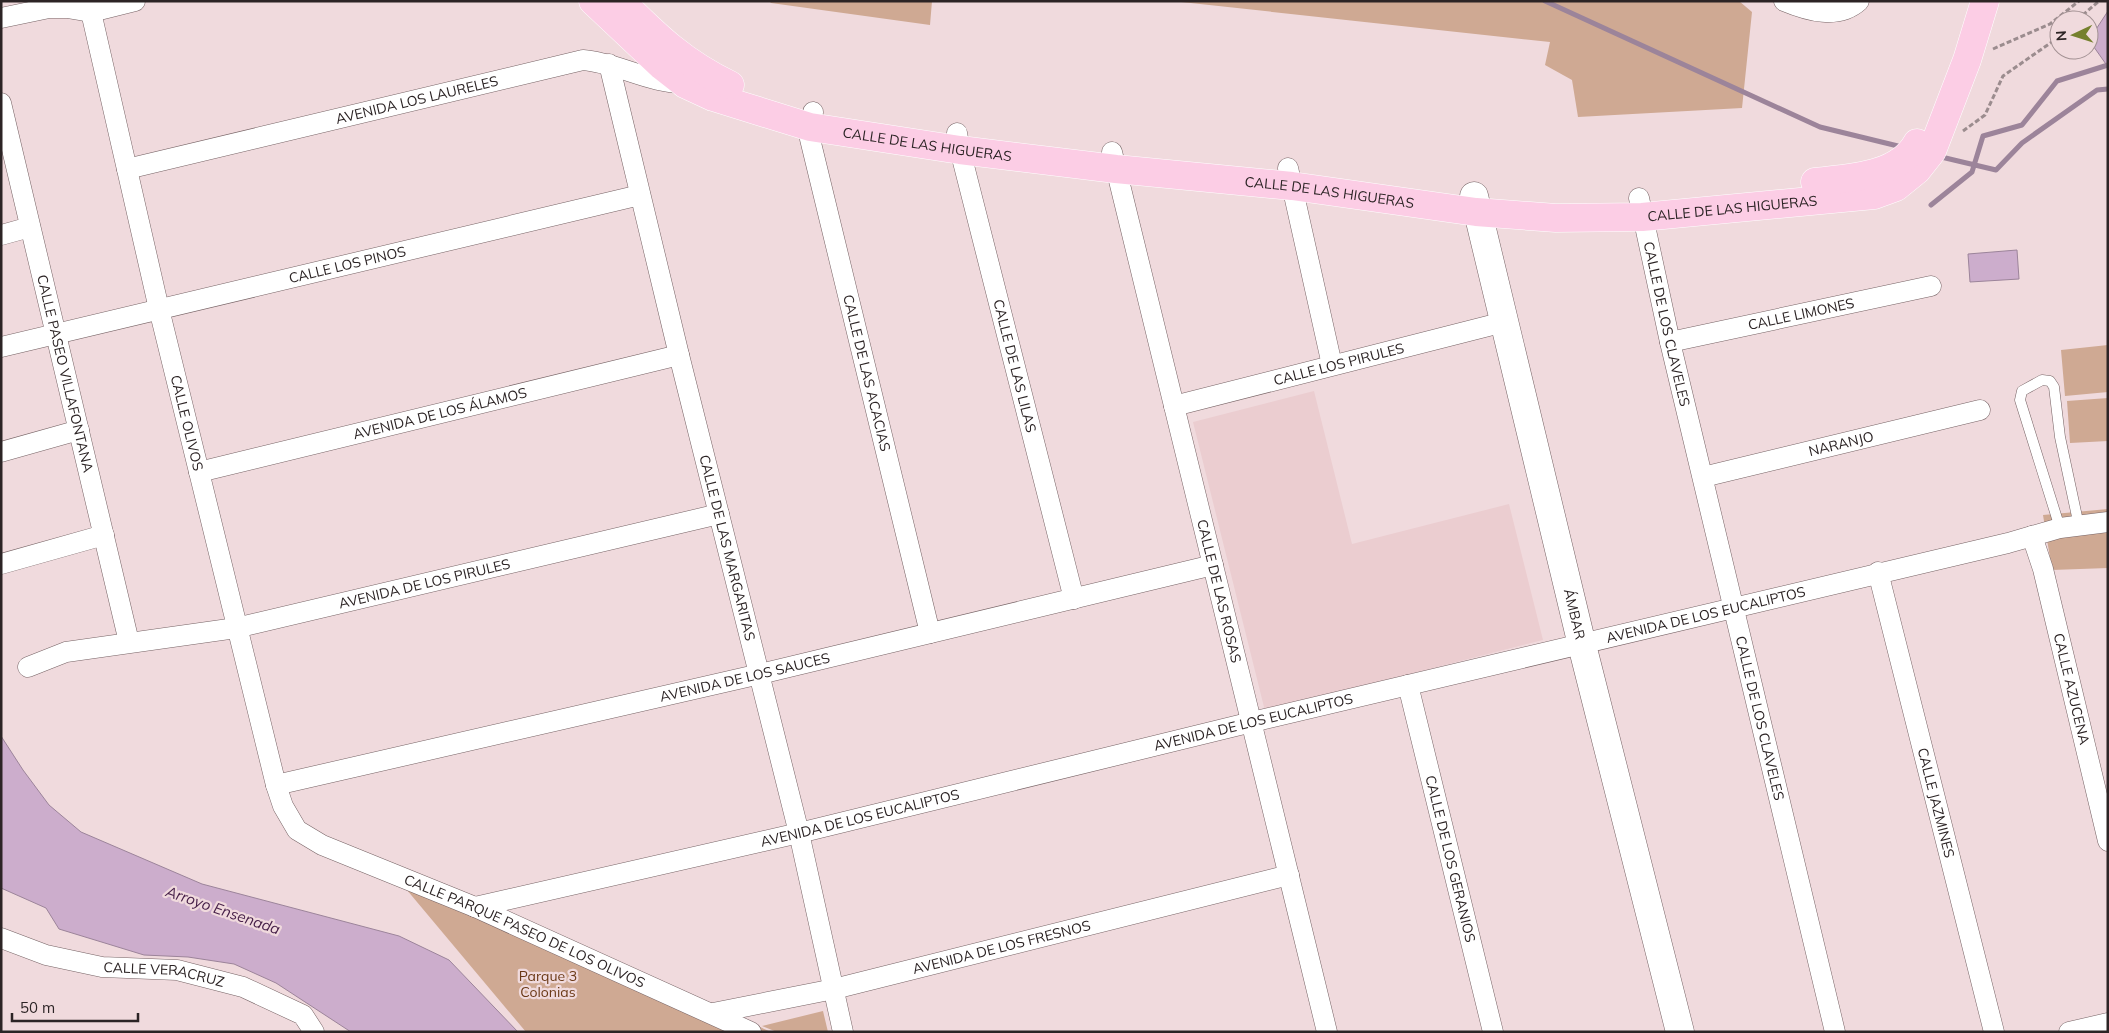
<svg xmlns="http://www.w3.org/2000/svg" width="2109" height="1033" font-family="Mulish,sans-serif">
	<rect width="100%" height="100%" fill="#f0dadd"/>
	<path fill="#ebcdd0" d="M1314,391L1352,544L1509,504L1543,640L1265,711L1193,422Z"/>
	<path fill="#cfa993" d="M769,1H932L930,25L771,3Z
		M1172,1H1739L1752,12L1742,108L1578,117L1572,80L1545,65L1550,42Z
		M2108,345V392L2065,396L2061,350Z
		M2108,398V441L2070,443L2067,401Z
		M2108,509V568L2052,570L2043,515Z
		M386,865L480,900L771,1032H526Z
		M823,1011L828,1032H777L762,1026Z"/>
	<path fill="#ccadcc" stroke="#9c849a" d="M2108,11V67L2089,40Z
		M2017,250L2019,279L1970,282L1968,254Z
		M1,736L23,770L49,805L81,832L202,884L399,936L449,960L518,1032H351L276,983L234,964L188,957L144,955L59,929L46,908L1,888Z"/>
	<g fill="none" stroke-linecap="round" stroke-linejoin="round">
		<path stroke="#9c849a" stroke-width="5" d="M1545,1L1820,127L1902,147
			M1937,156L1996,170L2022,143L2097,90L2108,89
			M1931,205L1972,172L1983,136L2022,125L2057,81L2108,65"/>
		<g stroke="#766365" stroke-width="11">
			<path id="service" d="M2060,528L2020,400L2022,391L2042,380L2050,381L2054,387L2060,437L2079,526"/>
		</g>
		<g stroke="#766365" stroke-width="21">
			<g id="minor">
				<path d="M1784,1C1808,11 1838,20 1859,1"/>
				<path id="s1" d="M91,12L159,309L276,785L283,806L297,830L322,845L475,907L751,1032"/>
				<path d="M1,18L49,8H67L91,12L135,1"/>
				<path id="s2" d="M609,64L679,355L799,833L843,1032"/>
				<path id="s3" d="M1,103L129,642"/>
				<path id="s4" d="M813,112L810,139L930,633"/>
				<path id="s5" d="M957,133L960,150L1074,599"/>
				<path id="s6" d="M1112,152L1327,1032"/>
				<path d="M1288,168L1332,365"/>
				<path id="s7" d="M127,169L583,60C619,63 650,84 686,83"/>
				<path id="s8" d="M1639,198L1670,342L1835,1032"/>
				<path d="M1,235L30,227"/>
				<path id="s9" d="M1670,342L1931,286"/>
				<path id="s10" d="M1,347L640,195"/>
				<path id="s11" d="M1174,406L1504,322"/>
				<path d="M1,452L79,430"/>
				<path id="s12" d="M199,472L679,355"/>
				<path id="s13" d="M1703,477L1980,410"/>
				<path id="s14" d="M2032,536L2043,569L2108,841"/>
				<path d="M1,564L104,535"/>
				<path id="s15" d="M1878,572L1994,1032"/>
				<path id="s16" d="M28,667L66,652L236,628L719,514"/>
				<path id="s17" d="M1408,685L1493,1032"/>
				<path id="s18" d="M276,785L760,674L1213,565"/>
				<path id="s19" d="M475,907L799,833L1252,722L2008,543L2060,528L2108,522"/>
				<path id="s20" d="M1,938L46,955L102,967L177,970L243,987L303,1015L314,1032"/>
				<path id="s21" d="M713,1013L834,989L1289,875"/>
				<path d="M2069,1032L2108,1023"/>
			</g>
		</g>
		<g stroke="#766365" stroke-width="29">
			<g id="secondary">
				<path id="s22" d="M1474,196L1582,645L1680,1032"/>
			</g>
		</g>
		<g stroke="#fff" stroke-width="29">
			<g id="primary">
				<path id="s23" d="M593,1L662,66L685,84L713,97L810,127L960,150L1116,169L1292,186L1476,212L1556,218L1642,217L1874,195L1896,187L1917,170L1932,151L1967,60L1985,1"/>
				<path d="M621,1C657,37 684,63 730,85"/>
				<path d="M1815,182C1849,178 1898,177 1917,143"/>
			</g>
		</g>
		<path stroke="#9b8c8e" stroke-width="3" stroke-dasharray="5 2.5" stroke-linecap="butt" d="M2077,20L2099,1
			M1993,49L2050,24L2079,1
			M1963,131L1985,115L2003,76L2059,37"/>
		<use href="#service" stroke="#fff" stroke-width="10"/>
		<use href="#minor" stroke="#fff" stroke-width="20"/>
		<use href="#secondary" stroke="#fff" stroke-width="28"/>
		<use href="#primary" stroke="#fccde5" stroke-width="28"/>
	</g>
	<g text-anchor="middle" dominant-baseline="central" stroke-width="4.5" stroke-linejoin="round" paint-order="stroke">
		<g font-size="14" fill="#2c2425" stroke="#f0dadd">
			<text stroke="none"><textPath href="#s7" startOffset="298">AVENIDA LOS LAURELES</textPath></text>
			<text stroke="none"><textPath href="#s23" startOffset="375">CALLE DE LAS HIGUERAS</textPath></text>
			<text stroke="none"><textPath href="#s23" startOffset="780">CALLE DE LAS HIGUERAS</textPath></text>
			<text stroke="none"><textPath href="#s23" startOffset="1185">CALLE DE LAS HIGUERAS</textPath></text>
			<text stroke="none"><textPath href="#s10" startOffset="356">CALLE LOS PINOS</textPath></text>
			<text stroke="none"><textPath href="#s9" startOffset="134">CALLE LIMONES</textPath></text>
			<text stroke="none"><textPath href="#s8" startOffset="129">CALLE DE LOS CLAVELES</textPath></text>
			<text stroke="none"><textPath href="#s11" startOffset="170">CALLE LOS PIRULES</textPath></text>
			<text stroke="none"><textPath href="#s5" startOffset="240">CALLE DE LAS LILAS</textPath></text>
			<text stroke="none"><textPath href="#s4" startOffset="268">CALLE DE LAS ACACIAS</textPath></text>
			<text stroke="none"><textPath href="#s3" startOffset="278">CALLE PASEO VILLAFONTANA</textPath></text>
			<text stroke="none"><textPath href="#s12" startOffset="248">AVENIDA DE LOS ÁLAMOS</textPath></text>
			<text stroke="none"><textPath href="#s1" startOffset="422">CALLE OLIVOS</textPath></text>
			<text stroke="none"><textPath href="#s13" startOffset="142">NARANJO</textPath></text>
			<text stroke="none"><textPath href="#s2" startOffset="498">CALLE DE LAS MARGARITAS</textPath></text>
			<text stroke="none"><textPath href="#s16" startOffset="406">AVENIDA DE LOS PIRULES</textPath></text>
			<text stroke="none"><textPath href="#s6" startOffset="452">CALLE DE LAS ROSAS</textPath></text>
			<text stroke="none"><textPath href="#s22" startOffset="430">ÁMBAR</textPath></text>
			<text stroke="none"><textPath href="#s19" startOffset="1265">AVENIDA DE LOS EUCALIPTOS</textPath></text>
			<text stroke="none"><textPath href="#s18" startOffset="481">AVENIDA DE LOS SAUCES</textPath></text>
			<text stroke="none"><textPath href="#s14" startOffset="158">CALLE AZUCENA</textPath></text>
			<text stroke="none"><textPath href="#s8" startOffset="534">CALLE DE LOS CLAVELES</textPath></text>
			<text stroke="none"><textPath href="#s19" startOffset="800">AVENIDA DE LOS EUCALIPTOS</textPath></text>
			<text stroke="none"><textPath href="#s15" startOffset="238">CALLE JAZMINES</textPath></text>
			<text stroke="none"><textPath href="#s19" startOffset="395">AVENIDA DE LOS EUCALIPTOS</textPath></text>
			<text stroke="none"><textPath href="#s17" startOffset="179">CALLE DE LOS GERANIOS</textPath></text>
			<text stroke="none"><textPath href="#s1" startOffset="1094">CALLE PARQUE PASEO DE LOS OLIVOS</textPath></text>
			<text stroke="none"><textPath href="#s21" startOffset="296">AVENIDA DE LOS FRESNOS</textPath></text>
			<text stroke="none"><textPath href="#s20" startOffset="168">CALLE VERACRUZ</textPath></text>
		</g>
		<g font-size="14" fill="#6a3815" stroke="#f0dadd">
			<text x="548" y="976">Parque 3<tspan x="548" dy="16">Colonias</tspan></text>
		</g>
		<g font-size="15" font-style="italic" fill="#472049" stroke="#f0dadd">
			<text transform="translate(223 910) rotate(19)">Arroyo Ensenada</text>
		</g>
	</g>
	<rect width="2109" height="1033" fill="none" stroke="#2c2425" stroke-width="5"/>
	<g transform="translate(2074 35) rotate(266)"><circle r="24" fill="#f0dadd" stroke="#a29193"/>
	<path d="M0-4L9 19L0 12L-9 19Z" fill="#75802d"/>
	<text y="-8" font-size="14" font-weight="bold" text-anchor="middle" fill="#2c2425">N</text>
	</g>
	<path d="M12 1013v8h126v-8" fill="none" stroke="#2c2425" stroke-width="2.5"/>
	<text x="20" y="1013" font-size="15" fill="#2c2425" stroke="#f0dadd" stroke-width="4" paint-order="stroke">50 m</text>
</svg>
